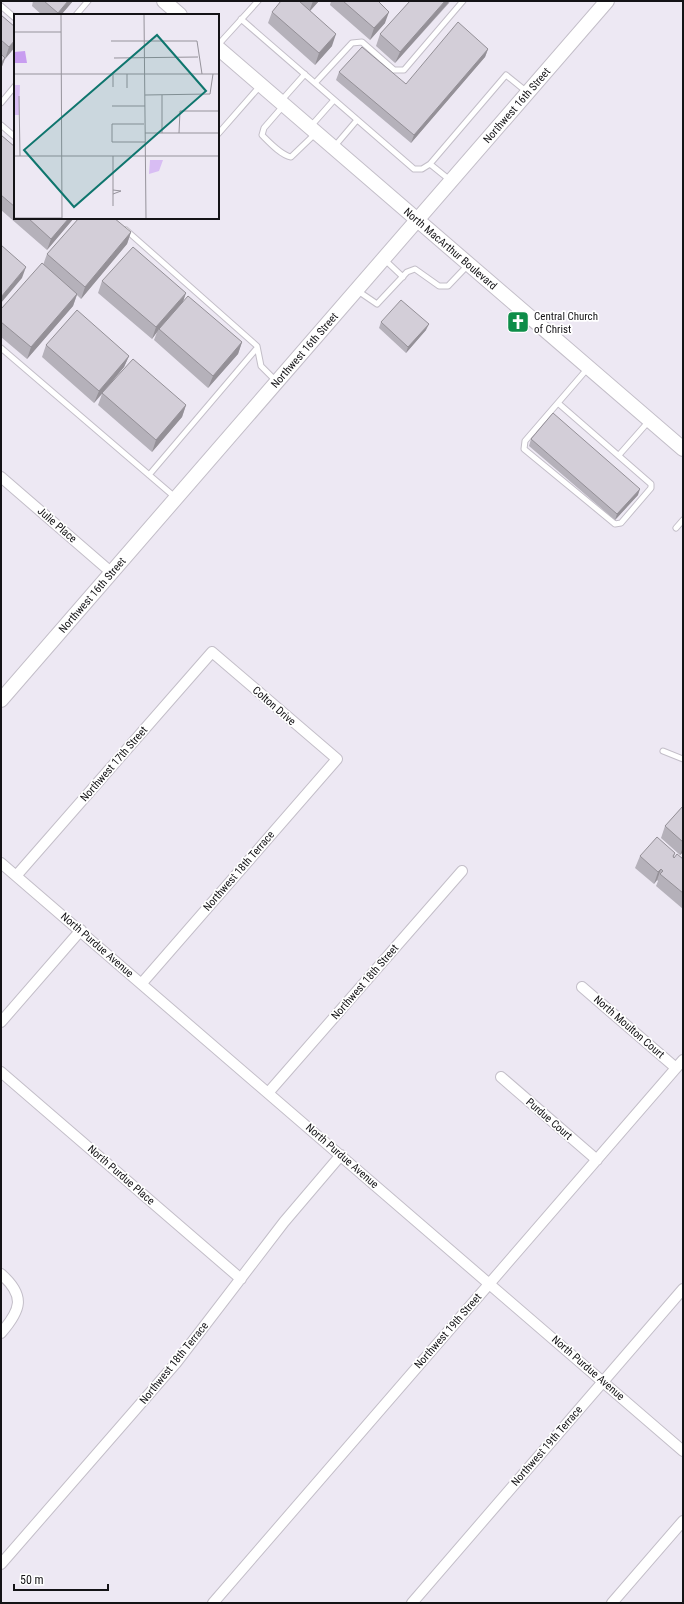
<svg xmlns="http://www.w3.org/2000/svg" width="684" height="1604" font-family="'Roboto Condensed',sans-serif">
	<rect width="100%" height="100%" fill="#ede8f3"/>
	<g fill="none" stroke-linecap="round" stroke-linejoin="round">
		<g stroke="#c3bec8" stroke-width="7">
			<path id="lane" d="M1,6L15,18
				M76,15L88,1
				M241,19L414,169H422L430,164L451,181
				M218,45L258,1
				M315,83L352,43L362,42L394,70H404L463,1
				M281,101L305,74
				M1,103L15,86
				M284,105L264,128L262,135C270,143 281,155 291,157L316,133
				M1,125L15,137
				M311,126L334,100
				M218,134L260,86
				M334,147L357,120
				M430,164L506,75L527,92
				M126,230L257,346L261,366L276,381
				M385,260L403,277
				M358,291L377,304L407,272L415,269L439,286H448L468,265
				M1,348L176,498
				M558,403L651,484V488L621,523L615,524L524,449L525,441L588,368
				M619,455L649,421
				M149,475L257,348
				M676,528L683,520
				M663,751L683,759"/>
		</g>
		<g stroke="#c3bec8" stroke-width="12">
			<path id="street" d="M1,477L112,573
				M1,863L683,1451
				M16,876L212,652L337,759L142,983
				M582,987L676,1068
				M1,1022L81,930
				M1,1072L241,1279
				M501,1077L597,1160
				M268,1093L462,871
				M1,1274C26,1296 21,1310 1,1333
				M1,1564L176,1363L284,1222L341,1155
				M213,1603L683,1060
				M412,1603L683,1289
				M612,1603L683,1521"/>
		</g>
		<g stroke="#c3bec8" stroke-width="16">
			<g id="secondary">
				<path d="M164,1L180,15"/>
				<path id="s1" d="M218,48L683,449"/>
				<path id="s2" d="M1,700L607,1"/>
			</g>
		</g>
		<use href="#lane" stroke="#fff" stroke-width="5"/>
		<use href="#street" stroke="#fff" stroke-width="10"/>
		<use href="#secondary" stroke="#fff" stroke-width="14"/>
	</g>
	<path fill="#b5b1ba" d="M33,1H73L61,15H42L32,6Z
		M281,1H319L310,11L332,46L315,65L268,23L272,12Z
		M331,1H378L385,23L370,40L330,5Z
		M450,2L395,63L376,46L380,34Z
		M1,15L15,27V47L5,59L1,69Z
		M488,49L485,57L411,143L336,80L339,72L406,84Z
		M1,135L15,147V218H74L47,250L1,210Z
		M131,232L127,244L81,299L77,295L73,306L27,359L1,337V309L43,265L47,254Z
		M102,281L183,302L242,342L238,354L208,388L154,340L157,332L152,339L98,293Z
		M381,322L426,330L406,353L379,328Z
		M46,345L129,356L124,367L112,382L186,405L182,417L152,452L98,405L102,394L94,403L42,357Z
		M531,439L638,495L615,520L529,446Z
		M683,806V852L680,855L661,838L665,826Z
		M675,853L674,857L683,859V909L656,886L658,881L657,880L654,884L635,868L640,856Z"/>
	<path fill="#949097" d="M68,1H73L61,15H57L58,13Z
		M313,1H319L309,12Z
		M445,1H450L395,63L400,52Z
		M389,12L385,23L370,40L374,28Z
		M336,34L332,46L315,65L319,53Z
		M15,40V47L5,59L9,47Z
		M488,49L485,57L411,143L414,135Z
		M5,58L1,69V63Z
		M69,218H74L47,250L51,239Z
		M131,232L127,244L81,299L85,287Z
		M26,267L22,278L1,303V297Z
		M186,293L182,305L159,329L157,332L152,339L156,327Z
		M77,294L73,306L27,359L31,347Z
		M429,324L426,330L406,353L408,347Z
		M242,342L238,354L208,388L213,376Z
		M129,356L124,367L94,403L99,391Z
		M186,405L182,417L152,452L156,440Z
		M640,489L638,495L615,520L617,514Z
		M683,847V852L680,855Z
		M661,869L657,880L654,884L658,872Z"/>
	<path fill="#d3ced8" stroke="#949097" d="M44,1H68L58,13Z
		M281,1H299L336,34L319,53L272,12Z
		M343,1H378L389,12L374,28Z
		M410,1H445L400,52L380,34Z
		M1,15L15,27V40L9,47L1,40Z
		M458,22L488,49L414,135L339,72L362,47L406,84Z
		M1,54L5,58L1,63Z
		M1,135L15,147V207L1,195Z
		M28,218H69L51,239Z
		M79,218H114L131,232L85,287L47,254Z
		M1,245L26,267L1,297Z
		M133,247L186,293L156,327L102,281Z
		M42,263L77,294L31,347L1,322V309Z
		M188,296L242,342L213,376L159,329Z
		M401,300L429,324L408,347L381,322Z
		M77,310L129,356L99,391L46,345Z
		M133,359L186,405L156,440L102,393Z
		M553,413L640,489L617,514L531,439Z
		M683,806V842L665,826Z
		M657,837L675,853L673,856L674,858L677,854L683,859V893L660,874L663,871L661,869L658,872L640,856Z"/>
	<defs>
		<g id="church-square" transform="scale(1.15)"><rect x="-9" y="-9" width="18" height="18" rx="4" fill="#0e8d49" stroke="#fff"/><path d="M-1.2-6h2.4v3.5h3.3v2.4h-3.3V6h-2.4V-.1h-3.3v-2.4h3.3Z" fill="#fff"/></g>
	</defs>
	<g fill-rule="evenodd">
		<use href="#church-square" x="518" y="322"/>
	</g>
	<g text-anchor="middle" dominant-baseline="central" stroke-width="3.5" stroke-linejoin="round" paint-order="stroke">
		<g font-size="11" fill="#141316" stroke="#fff">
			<text stroke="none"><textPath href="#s2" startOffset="787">Northwest 16th Street</textPath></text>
			<text stroke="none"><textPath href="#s1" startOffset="307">North MacArthur Boulevard</textPath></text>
			<text stroke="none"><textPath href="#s2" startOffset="463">Northwest 16th Street</textPath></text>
			<text transform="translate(57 525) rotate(41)">Julie Place</text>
			<text stroke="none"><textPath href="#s2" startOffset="139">Northwest 16th Street</textPath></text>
			<text transform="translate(274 706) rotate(41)">Colton Drive</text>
			<text transform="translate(114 764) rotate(-49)">Northwest 17th Street</text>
			<text transform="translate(239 871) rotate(-49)">Northwest 18th Terrace</text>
			<text transform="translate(97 945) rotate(41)">North Purdue Avenue</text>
			<text transform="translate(365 982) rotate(-49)">Northwest 18th Street</text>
			<text transform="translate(629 1027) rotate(41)">North Moulton Court</text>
			<text transform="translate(549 1119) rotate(41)">Purdue Court</text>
			<text transform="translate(342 1156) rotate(41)">North Purdue Avenue</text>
			<text transform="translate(121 1175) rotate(41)">North Purdue Place</text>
			<text transform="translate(448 1331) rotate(-49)">Northwest 19th Street</text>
			<text transform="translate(174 1363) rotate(-51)">Northwest 18th Terrace</text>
			<text transform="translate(588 1368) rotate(41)">North Purdue Avenue</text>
			<text transform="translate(547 1446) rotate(-49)">Northwest 19th Terrace</text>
		</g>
		<g font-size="11" fill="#141316" stroke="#fff" text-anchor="start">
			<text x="534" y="316">Central Church<tspan x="534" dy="13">of Christ</tspan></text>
		</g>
	</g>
	<g transform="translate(14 14)">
		<rect width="205" height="205" fill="#ede8f3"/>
		<path d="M0,71H6L5,101H0ZM149,146L145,157L135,160L136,146Z" fill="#d8bdf3"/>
		<path d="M11,37L13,49H0V38Z" fill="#c89df0"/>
		<path fill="none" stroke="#96939b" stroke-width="1" d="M47,0L48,205M130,0L132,205M1,18H47M97,27H183L188,60M100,44L184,43M0,60H205M99,60V73M113,60V74M131,81L196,80L199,60M148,81V119M5,82L6,142M98,92H131M130,110H98V128H131M131,119H205M165,119L166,97H205M0,142H205M99,142V192M99,176L107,177L99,180M0,204H48"/>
		<path fill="#0f766e" fill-opacity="0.15" stroke="#0f766e" stroke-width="2" d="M143,21L192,77L60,193L10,136Z"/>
		<rect width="205" height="205" fill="none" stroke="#141316" stroke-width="2"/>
	</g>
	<rect width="684" height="1604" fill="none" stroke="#141316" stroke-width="4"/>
	<path d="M14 1584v6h94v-6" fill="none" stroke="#141316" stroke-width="2"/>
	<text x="20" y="1584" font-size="12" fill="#141316" stroke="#ffffff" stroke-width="3" paint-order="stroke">50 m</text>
</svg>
